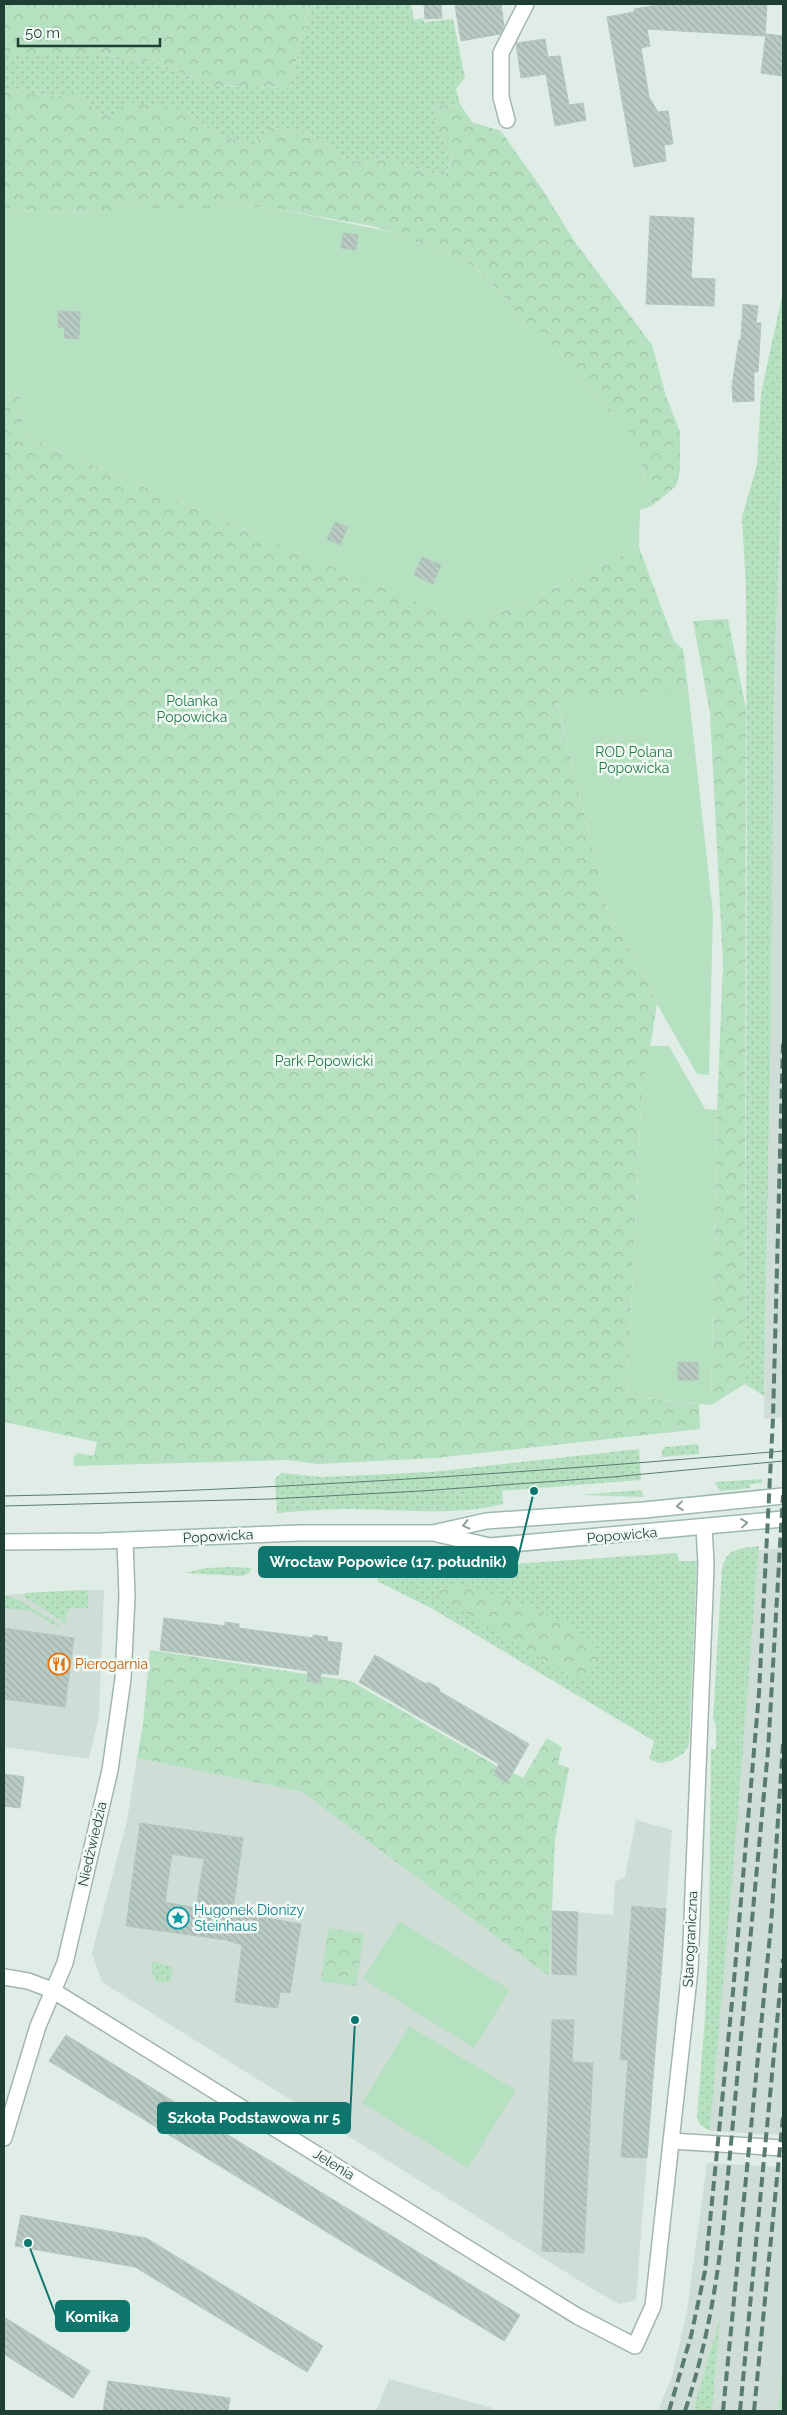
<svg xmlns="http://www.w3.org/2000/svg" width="787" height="2415" font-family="Raleway,sans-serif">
	<defs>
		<pattern id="grass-dots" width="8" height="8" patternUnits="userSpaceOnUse" patternTransform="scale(1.25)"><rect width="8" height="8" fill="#b6e1c0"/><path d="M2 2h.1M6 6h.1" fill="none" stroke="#9cc2a6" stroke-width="1.8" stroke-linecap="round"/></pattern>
		<pattern id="forest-crowns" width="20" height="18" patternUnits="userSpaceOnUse" patternTransform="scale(1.25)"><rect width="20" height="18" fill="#b6e1c0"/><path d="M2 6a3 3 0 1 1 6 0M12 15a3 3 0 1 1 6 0" fill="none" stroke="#9cc2a6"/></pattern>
		<pattern id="building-back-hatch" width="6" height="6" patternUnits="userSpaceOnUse" patternTransform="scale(1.25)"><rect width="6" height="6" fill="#b8cbc2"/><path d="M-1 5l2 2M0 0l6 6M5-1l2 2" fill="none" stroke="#9eafa7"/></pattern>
	</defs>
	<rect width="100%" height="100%" fill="#e0ede7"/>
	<path fill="#ceddd6" d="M783,448V1417L764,1419L771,1025L774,683Z
		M783,1548V2135L710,2131L759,1550Z
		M75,1590H104L99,1716L89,1759L4,1747V1595Z
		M137,1758L302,1792L549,1976L552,1911L613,1915L615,1882L625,1877L636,1820L672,1830L636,2300L619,2304L591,2288L102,1982L92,1953L127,1821Z
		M707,2163L783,2167V2361L778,2411H712L719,2322L693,2411H658L672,2376L687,2311Z
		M389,2379L493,2408L492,2411H376Z"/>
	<path fill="url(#grass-dots)" d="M311,4H411L414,20L423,18L424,22L453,19L465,78L456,88L460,104L432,106L439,137L453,154L445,177L381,157L366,163L346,159L310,134L269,127L254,146L216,134L186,111L112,117L95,111L84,98L4,91V54H99L157,63L215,86L289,88Z
		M783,292V448L774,683L771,1025L764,1396L745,1384L747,844L746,590L742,517L757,465L761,393Z
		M698,1444L699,1454L662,1457V1451L665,1447Z
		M639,1449L641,1480L502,1491L503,1504C452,1517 401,1509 350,1509C325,1509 301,1511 277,1513L275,1479L281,1473L323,1477L432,1472Z
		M762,1479V1483L750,1484V1488L720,1491L715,1482Z
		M641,1490L644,1497L579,1495Z
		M759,1546L737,1823L710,2131L700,2125L697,2117L705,2017L709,1927L711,1749H716V1727L713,1718L722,1569C727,1547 739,1549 759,1546Z
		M677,1553L679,1561H697L689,1745L684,1753L671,1761L659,1763L649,1759L654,1741L431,1608L377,1581L378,1577L369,1570L439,1569Z
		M230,1567L252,1568L249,1573L242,1576L185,1573L206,1568Z
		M88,1590V1608H68L65,1623L23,1596L26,1593Z
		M4,1595L19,1600L57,1623L59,1628L31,1611L4,1608Z
		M153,1961L173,1968L170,1982H155L151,1968Z
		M720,2318L712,2411H693Z
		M783,2361V2411H778Z"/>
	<path fill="url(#forest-crowns)" d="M4,4H311L289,88L215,86L157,63L99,54H4Z
		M4,91L84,98L95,111L112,117L127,102L186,111L216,134L254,146L269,127L310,134L346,159L366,163L381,157L445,177L453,154L439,137L432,106L460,104L472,122L501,131L542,189L575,242L652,345L666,396L680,432V471L676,486L652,506L640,461L612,416L602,402L590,393L558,350L529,330L503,296L484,275L470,264L392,232L372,226L282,210L214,202L210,208H146L114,204L115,212L34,211L4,208Z
		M4,392L20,394L24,436L332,566L481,618L517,606L639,547L674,641L683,649L688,688L557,703L601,881L609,914L637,959L657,1004L641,1106L627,1396L699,1404L700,1429L436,1458L318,1464L288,1460L74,1466L73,1457L78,1453L94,1456L97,1442L4,1422Z
		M728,619L746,709L745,1384L711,1405L717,1110L723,964L710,713L693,621Z
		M456,1584C486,1591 580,1620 595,1646C597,1650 598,1657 599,1661L587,1678H573L434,1594Z
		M150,1650L351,1681L497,1766L493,1775L506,1783L513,1773L523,1778L547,1738L562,1747L558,1764L569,1768L555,1839L549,1976L302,1792L137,1758L143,1724Z
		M328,1928L364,1934L356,1986L321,1981Z"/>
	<path fill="#b6e1c0" d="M213,202L282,210L392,232L470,264L484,275L503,296L529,330L537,329L558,350L590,393L602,402L612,416L620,417L644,455L640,462L652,506L640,510L639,547L517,606L481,618L443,613L24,436L20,394L4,392V208L34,211L115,212L114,204L146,208H210Z
		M688,688L713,914L709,1075L697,1074L657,1004L637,959L609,914L557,702Z
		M649,1046H669L705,1109L717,1110L711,1405L627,1396L641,1106Z
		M399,1921L510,1990L474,2048L363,1979Z
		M409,2026L516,2090L468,2168L362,2103Z"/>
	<path fill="url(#building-back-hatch)" stroke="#b2c7be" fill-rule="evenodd" d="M424,4H441L442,18L425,19Z
		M469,4H501L504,26L500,34L461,41L455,6Z
		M664,4H767L765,36L647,29L650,46L641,48L649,97L658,112L668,111L673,144L664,145L666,161L634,167L607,17L634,12V9Z
		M766,34L783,36V76L761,73Z
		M545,39L548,57L560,56L569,105L583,103L586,120L555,126L546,74L521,78L516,43Z
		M650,216L694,218L691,278L715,279L714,306L646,304Z
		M343,233L358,235L356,250L341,248Z
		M743,304L758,306L756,323H761L758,372H754V401L733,402L732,386L739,340H741Z
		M58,311L80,312L79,339L64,338L65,328L58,327Z
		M335,522L348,527L340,545L327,539Z
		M422,557L441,565L433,584L414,575Z
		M678,1362H698V1380H678Z
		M164,1618L225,1626V1622L239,1624V1628L313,1638V1635L328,1637L327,1641L342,1643L338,1675L321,1673L320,1683L307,1681L308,1671L160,1650Z
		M4,1628L74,1638L65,1707L4,1699Z
		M375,1655L426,1684L428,1682L440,1689L439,1691L529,1744L507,1783L493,1775L499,1764L359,1682Z
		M4,1774L24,1777L20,1808L4,1806Z
		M140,1823L243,1838L233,1910L267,1913L266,1918L301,1924L290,1993L280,1992L278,2008L235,2002L242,1945L226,1940L126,1926ZM172,1854L204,1859L196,1908L165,1902Z
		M632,1906L666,1909L647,2158L621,2157L628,2060H620Z
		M552,1911L578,1912L576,1975L552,1974Z
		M552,2020H574L572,2062L593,2063L584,2253L542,2251Z
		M66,2035L520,2315L504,2341L49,2061Z
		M21,2215L146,2238L323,2346L307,2372L135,2267L15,2246Z
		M4,2317L90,2371L73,2398L4,2354Z
		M108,2381L230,2398L228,2411H103Z"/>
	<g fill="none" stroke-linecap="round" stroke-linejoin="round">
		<g stroke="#a2b5ae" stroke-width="18">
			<path id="street" d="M507,120L501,97V53L526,4
				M4,1977L28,1981L52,1990L577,2316L635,2346L653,2306L690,1969L705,1594L706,1563L704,1527
				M4,2138L38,2026L65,1963L110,1770L123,1679L127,1596L125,1540
				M671,2141L783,2148"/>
		</g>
		<g stroke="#9dbaaf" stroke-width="18">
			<path id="secondary" d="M437,1534L490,1546L783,1519
				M4,1542L102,1541L300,1533H433L486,1521L644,1510L783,1496"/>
		</g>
		<use href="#street" stroke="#fff" stroke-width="15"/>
		<use href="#secondary" stroke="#fff" stroke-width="15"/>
		<path stroke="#597b71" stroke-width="1" d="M4,1496C264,1491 524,1473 783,1451
			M4,1506L270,1499L421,1491L612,1477L783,1461"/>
		<path stroke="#597b71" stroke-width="4" stroke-dasharray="10 5" stroke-linecap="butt" d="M669,2411L691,2336L705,2271L733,1992L759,1693L773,1418L783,1042
			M685,2411C705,2351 716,2291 723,2228L768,1751L783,1495
			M723,2411L771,1925L783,1744
			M740,2411L783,1959
			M754,2411L783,2117"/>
	</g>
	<defs><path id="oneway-chevron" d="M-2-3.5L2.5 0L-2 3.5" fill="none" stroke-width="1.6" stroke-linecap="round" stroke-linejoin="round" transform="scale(1.25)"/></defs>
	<g stroke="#8f9f9a">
		<use href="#oneway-chevron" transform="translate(680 1506) rotate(174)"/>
		<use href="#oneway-chevron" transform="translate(744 1523) rotate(-6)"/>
		<use href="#oneway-chevron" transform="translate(466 1525) rotate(167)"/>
	</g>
	<defs>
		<g id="restaurant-ring" transform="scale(1.125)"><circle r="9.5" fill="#f1f9f5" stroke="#e8710a" stroke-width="1.5"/><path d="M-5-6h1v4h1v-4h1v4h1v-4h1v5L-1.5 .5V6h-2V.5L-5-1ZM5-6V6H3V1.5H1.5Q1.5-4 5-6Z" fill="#e8710a"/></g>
		<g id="sight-ring" transform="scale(1.125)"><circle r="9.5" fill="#f1f9f5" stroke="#0f9aa8" stroke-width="1.5"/><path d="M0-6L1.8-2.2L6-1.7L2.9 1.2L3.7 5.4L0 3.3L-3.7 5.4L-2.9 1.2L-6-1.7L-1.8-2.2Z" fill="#0f9aa8"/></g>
	</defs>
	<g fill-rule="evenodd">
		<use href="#restaurant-ring" x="59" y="1664"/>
		<use href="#sight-ring" x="178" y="1918"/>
	</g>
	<g text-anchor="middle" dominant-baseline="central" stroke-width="5" stroke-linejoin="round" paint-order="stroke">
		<g font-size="14" fill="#247b43" stroke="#f1f9f5">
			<text x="192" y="701">Polanka<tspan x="192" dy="16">Popowicka</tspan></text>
			<text x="634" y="752">ROD Polana<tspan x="634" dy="16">Popowicka</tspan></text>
			<text x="324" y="1061">Park Popowicki</text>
		</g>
		<g font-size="14" fill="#1f3f35" stroke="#f1f9f5">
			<text transform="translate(622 1535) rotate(-5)">Popowicka</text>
			<text transform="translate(218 1536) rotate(-3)">Popowicka</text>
			<text transform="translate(92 1844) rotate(-77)">Niedźwiedzia</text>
			<text transform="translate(690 1939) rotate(-87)">Starograniczna</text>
			<text transform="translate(334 2164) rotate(32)">Jelenia</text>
		</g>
		<g font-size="14" fill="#c56008" stroke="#f1f9f5" text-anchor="start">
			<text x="75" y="1664">Pierogarnia</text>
		</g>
		<g font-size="14" fill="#0d838f" stroke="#f1f9f5" text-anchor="start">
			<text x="194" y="1910">Hugonek Dionizy<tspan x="194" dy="16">Steinhaus</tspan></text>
		</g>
	</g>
	<path fill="none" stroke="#0f766e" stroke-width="2" d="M534 1491L517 1562M355 2020L350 2118M28 2243L56 2316"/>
	<g fill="#0f766e" stroke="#f1f9f5" stroke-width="2">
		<circle cx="534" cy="1491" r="5"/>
		<circle cx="355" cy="2020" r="5"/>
		<circle cx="28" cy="2243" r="5"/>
	</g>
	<g fill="#0f766e" stroke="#0f766e" stroke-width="2">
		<rect x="259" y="1547" width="258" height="30" rx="5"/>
		<rect x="158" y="2103" width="192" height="30" rx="5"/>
		<rect x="56" y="2301" width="73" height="30" rx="5"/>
	</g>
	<g font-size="15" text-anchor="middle" font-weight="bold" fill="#fff">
		<text x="388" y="1567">Wrocław Popowice (17. południk)</text>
		<text x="254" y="2123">Szkoła Podstawowa nr 5</text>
		<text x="92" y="2322">Komika</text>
	</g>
	<rect width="787" height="2415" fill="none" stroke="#1f3f35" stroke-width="10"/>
	<path d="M18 38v8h142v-8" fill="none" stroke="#1f3f35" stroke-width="2.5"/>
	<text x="25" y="38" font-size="15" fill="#1f3f35" stroke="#f1f9f5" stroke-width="4" paint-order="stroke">50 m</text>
</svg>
